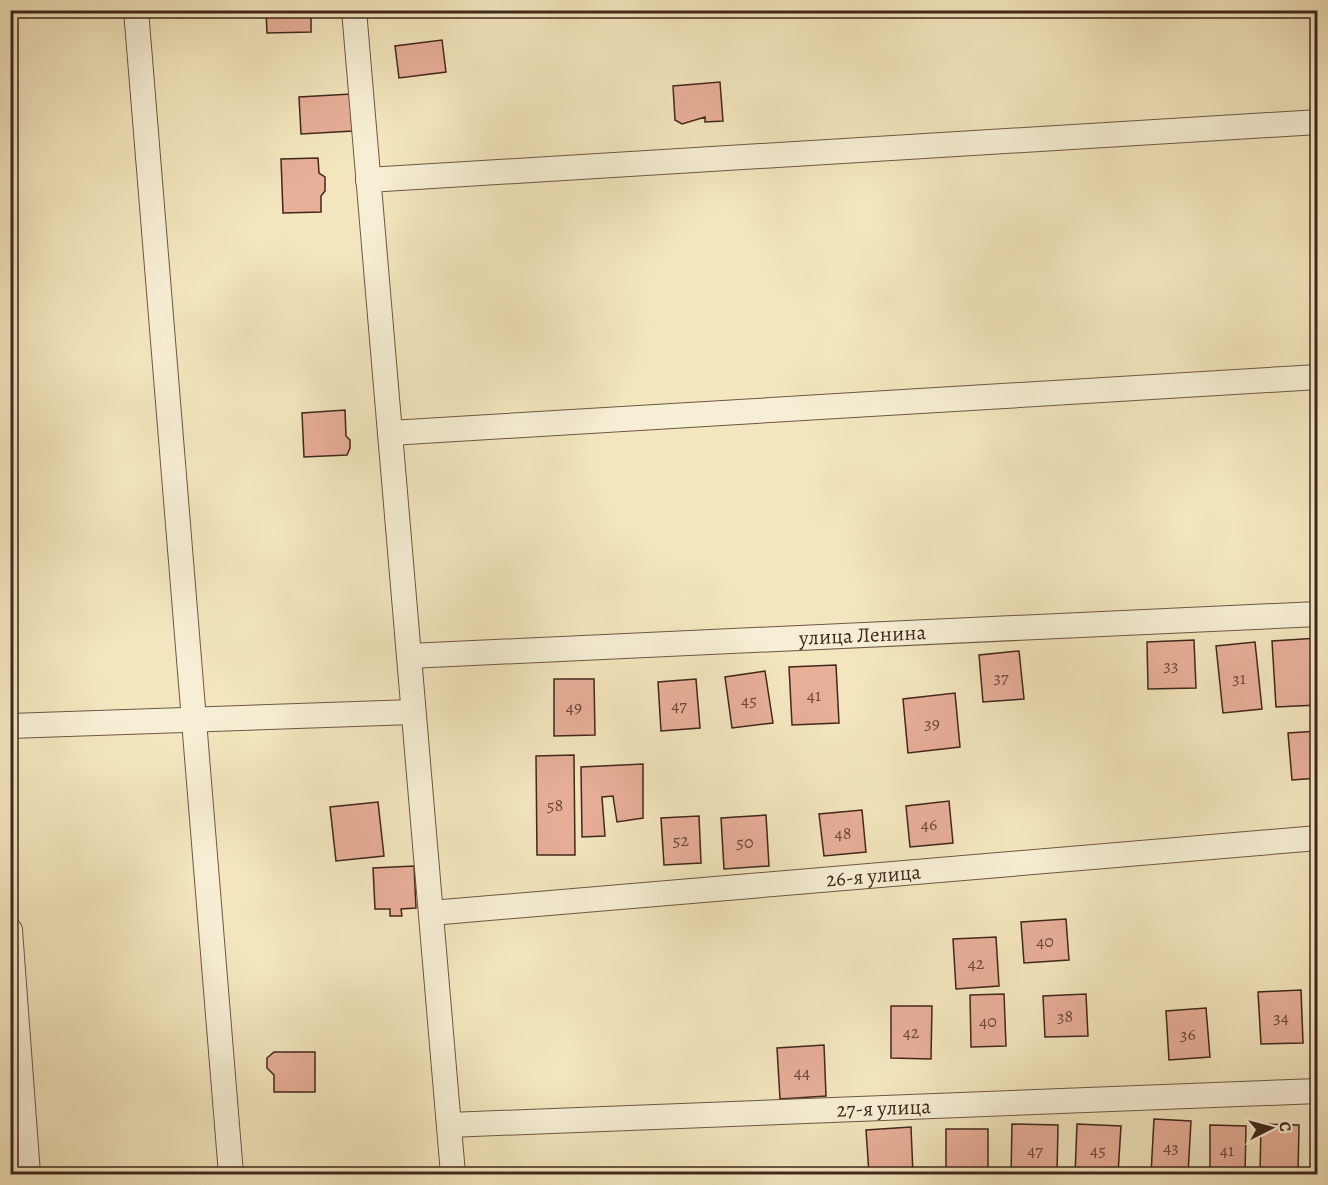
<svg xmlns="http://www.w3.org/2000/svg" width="1328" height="1185" font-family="Alegreya,serif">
	<rect width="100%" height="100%" fill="#f3e6be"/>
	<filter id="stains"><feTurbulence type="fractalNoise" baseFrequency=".00333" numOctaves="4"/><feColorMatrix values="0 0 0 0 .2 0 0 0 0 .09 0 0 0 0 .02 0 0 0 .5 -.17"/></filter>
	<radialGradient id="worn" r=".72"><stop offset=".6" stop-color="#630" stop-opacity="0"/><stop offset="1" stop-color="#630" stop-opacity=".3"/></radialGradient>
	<path fill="#e8af99" stroke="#41271c" stroke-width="1.5" d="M266,10L311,13V32L267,33Z
		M442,40L446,72L399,78L395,46Z
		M720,82L723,121L705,122V117L682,124L675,120L673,86Z
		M351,94L353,131L301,134L299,97Z
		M318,158L319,173L325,177V191L321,196V212L283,213L281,159Z
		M345,410L346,436L350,440V448L347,455L304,457L302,413Z
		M1318,638V705L1276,707L1272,641Z
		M1194,640L1196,688L1148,689L1147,642Z
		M1255,642L1262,709L1223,713L1216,646Z
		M1019,651L1024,699L983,702L979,655Z
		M836,665L839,723L792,725L789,667Z
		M765,671L773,723L732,728L725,677Z
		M554,679H594L595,735L554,736Z
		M696,679L700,728L661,731L658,682Z
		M955,693L960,747L908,753L903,699Z
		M1318,731V778L1292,780L1288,733Z
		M574,755L575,855H537L536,756Z
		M643,764V818L617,822L613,796L602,797L605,836L582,837L581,767Z
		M949,801L953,843L910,847L906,806Z
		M378,802L384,856L336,861L330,807Z
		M862,810L866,852L824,856L819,814Z
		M766,815L769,866L724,869L721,818Z
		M699,816L701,863L664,865L661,818Z
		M414,866L416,908L401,909L402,916H390V909H375L373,868Z
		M1066,919L1069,960L1024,963L1021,922Z
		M996,937L999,986L956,989L953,939Z
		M1301,990L1303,1043L1261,1044L1258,992Z
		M1004,994L1006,1046L971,1047L970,995Z
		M1086,994L1088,1036L1045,1037L1043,996Z
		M891,1006H932L931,1059L891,1058Z
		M1206,1008L1210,1057L1169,1060L1166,1011Z
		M824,1045L826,1096L780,1099L777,1048Z
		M274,1052H315V1092H274V1075L267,1068V1058Z
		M1154,1119L1191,1121L1188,1174H1151Z
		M1012,1124L1058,1125L1057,1174H1011Z
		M1077,1124L1121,1126L1118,1174H1075Z
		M1261,1124L1299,1125L1298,1174H1260Z
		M1210,1125L1246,1126L1245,1174H1210Z
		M911,1127L913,1174H869L866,1130Z
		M946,1129H988V1174H946Z"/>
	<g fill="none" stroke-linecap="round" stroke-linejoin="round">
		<g stroke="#6e5744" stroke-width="26">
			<g id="street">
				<path d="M136,10L231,1174"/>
				<path d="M354,10L453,1174"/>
				<path d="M368,180L1318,122"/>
				<path d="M390,433L1318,377"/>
				<path id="s1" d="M409,656L1318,614"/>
				<path d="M10,726L413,712"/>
				<path id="s2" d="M431,913L1318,838"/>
				<path d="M10,930L28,1174"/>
				<path id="s3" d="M449,1125L1318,1091"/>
			</g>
		</g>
		<use href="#street" stroke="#f7efd5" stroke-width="24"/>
	</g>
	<g text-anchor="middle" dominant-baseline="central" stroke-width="4.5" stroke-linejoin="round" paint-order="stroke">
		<g font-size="18" fill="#6b493b">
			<text x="1171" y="665">33</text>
			<text x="1001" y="677">37</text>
			<text x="1239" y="678">31</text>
			<text x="814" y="695">41</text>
			<text x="749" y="700">45</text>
			<text x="679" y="705">47</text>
			<text x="574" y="707">49</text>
			<text x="932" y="723">39</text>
			<text x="555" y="805">58</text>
			<text x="929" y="824">46</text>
			<text x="843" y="833">48</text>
			<text x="681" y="840">52</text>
			<text x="745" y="842">50</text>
			<text x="1045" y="941">40</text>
			<text x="976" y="963">42</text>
			<text x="1065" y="1016">38</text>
			<text x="1281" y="1017">34</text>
			<text x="988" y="1021">40</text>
			<text x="911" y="1032">42</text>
			<text x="1188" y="1034">36</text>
			<text x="802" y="1072">44</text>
			<text x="1171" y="1147">43</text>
			<text x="1035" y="1150">47</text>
			<text x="1098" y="1150">45</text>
			<text x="1227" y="1150">41</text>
		</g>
		<g font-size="21" fill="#41271c" stroke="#f7efd5">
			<text stroke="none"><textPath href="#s1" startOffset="454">улица Ленина</textPath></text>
			<text stroke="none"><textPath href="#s2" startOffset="444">26-я улица</textPath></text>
			<text stroke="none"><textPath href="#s3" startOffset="435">27-я улица</textPath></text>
		</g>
	</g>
	<rect width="1328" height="1185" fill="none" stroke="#f3e6be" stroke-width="36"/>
	<rect x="12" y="12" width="1304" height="1161" fill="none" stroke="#41271c" stroke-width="3"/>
	<rect x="18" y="18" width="1292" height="1149" fill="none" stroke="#41271c" stroke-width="1.5"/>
	<g transform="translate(1271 1128) rotate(84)" stroke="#f7efd5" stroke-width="4.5" paint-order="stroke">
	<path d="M0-4.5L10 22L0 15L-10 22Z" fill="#41271c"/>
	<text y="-9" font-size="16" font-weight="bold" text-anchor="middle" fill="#41271c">С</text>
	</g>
	<rect width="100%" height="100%" filter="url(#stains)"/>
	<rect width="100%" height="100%" fill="url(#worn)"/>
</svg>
